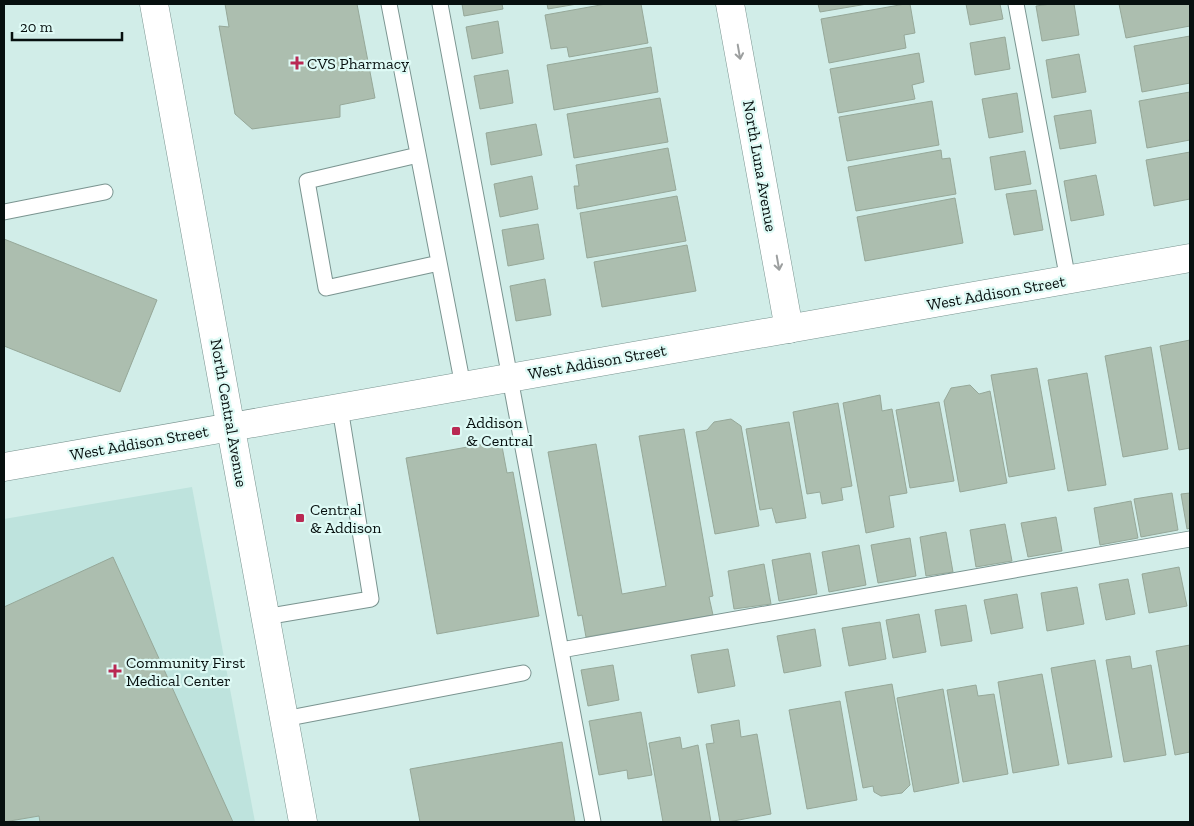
<svg xmlns="http://www.w3.org/2000/svg" width="1194" height="826" font-family="'Zilla Slab',serif">
	<rect width="100%" height="100%" fill="#d1ede8"/>
	<path fill="#bee3dd" d="M192,487L255,822H4V519Z"/>
	<path fill="#acbeaf" stroke="#96a899" d="M225,4H357L375,98L340,105V117L252,129L235,114L219,26L229,27Z
		M462,4H502L503,9L464,16Z
		M547,4H577L548,9Z
		M606,4H641L648,43L569,57L567,47L551,49L545,15Z
		M818,4H867L820,12Z
		M905,4H910L915,33L904,35L906,48L829,63L821,19Z
		M966,4H1000L1003,19L970,25Z
		M1051,4H1074L1079,35L1042,41L1036,6Z
		M1119,4H1190V26L1126,38Z
		M498,21L503,53L472,59L466,27Z
		M1190,36V83L1142,92L1134,46Z
		M1005,37L1010,69L975,75L970,43Z
		M651,47L658,92L554,110L547,65Z
		M919,53L924,82L912,85L915,99L838,113L830,69Z
		M1079,54L1086,92L1052,98L1046,60Z
		M508,70L513,103L480,109L474,76Z
		M1190,92V140L1147,148L1139,101Z
		M1017,93L1023,132L989,138L982,99Z
		M660,98L668,142L574,158L567,114Z
		M932,101L939,145L847,161L839,117Z
		M1091,110L1096,143L1060,149L1054,116Z
		M536,124L542,155L491,165L486,133Z
		M668,148L676,190L577,209L574,186H579L576,165Z
		M941,150L942,159L950,158L956,194L856,211L848,167Z
		M1025,151L1031,184L995,190L990,157Z
		M1190,152V199L1154,206L1146,160Z
		M1096,175L1104,215L1071,221L1064,181Z
		M532,176L538,209L500,217L494,184Z
		M1036,190L1043,230L1014,235L1006,194Z
		M677,196L686,241L587,258L580,213Z
		M955,198L963,243L865,261L857,217Z
		M538,224L544,259L508,266L502,230Z
		M4,239L157,300L120,392L4,346Z
		M687,245L696,291L602,307L594,262Z
		M545,279L551,315L516,321L510,286Z
		M1190,340V448L1179,450L1160,346Z
		M1151,347L1168,449L1123,457L1105,356Z
		M1037,368L1055,469L1009,477L991,375Z
		M1087,373L1106,485L1068,491L1048,380Z
		M970,385L979,394L990,391L1007,483L960,492L944,401L951,388Z
		M880,395L882,411L892,409L907,493L889,496L894,527L866,533L843,403Z
		M939,402L954,481L910,488L896,410Z
		M838,403L852,486L841,488L843,500L822,504L820,492L807,494L793,412Z
		M731,419L741,426L759,526L715,534L696,432L707,430L714,422Z
		M789,422L806,518L776,523L772,508L760,510L746,429Z
		M684,429L713,596L709,597L713,615L586,637L582,615L578,616L548,452L596,444L622,594L666,586L639,436Z
		M501,441L507,473L513,472L539,616L437,634L406,458Z
		M1172,493L1178,530L1141,537L1134,499Z
		M1190,493V528L1187,529L1181,494Z
		M1131,501L1138,538L1100,545L1094,508Z
		M1056,517L1062,551L1028,557L1021,523Z
		M1005,524L1012,561L976,567L970,530Z
		M946,532L953,572L926,576L920,537Z
		M910,538L916,576L878,583L871,545Z
		M859,545L866,585L829,592L822,552Z
		M810,553L817,594L779,601L772,560Z
		M113,557L233,822H40L39,816L4,822V607Z
		M764,564L771,604L734,609L728,571Z
		M1179,567L1187,606L1149,613L1142,574Z
		M1128,579L1135,614L1106,620L1099,584Z
		M1077,587L1084,624L1047,631L1041,593Z
		M1017,594L1023,628L991,634L984,600Z
		M966,605L972,641L941,646L935,610Z
		M919,614L926,652L893,658L886,620Z
		M880,622L886,659L849,666L842,628Z
		M815,629L821,666L784,673L777,636Z
		M1190,645V752L1175,755L1156,651Z
		M728,649L735,686L698,693L691,655Z
		M1130,656L1132,669L1151,665L1166,755L1124,762L1106,660Z
		M1095,660L1112,757L1068,764L1051,668Z
		M613,665L619,700L588,706L581,670Z
		M1042,674L1059,765L1013,773L998,682Z
		M892,684L910,785L902,793L881,796L874,792L873,786L863,788L845,692Z
		M976,685L978,696L994,694L1008,774L963,782L947,690Z
		M943,689L959,783L914,792L897,698Z
		M840,701L857,800L807,809L789,710Z
		M641,712L652,775L628,779L627,770L599,775L589,721Z
		M739,720L741,737L757,734L771,814L728,822H720L706,744L714,743L711,725Z
		M680,737L682,749L698,745L711,822H663L649,743Z
		M562,742L575,822H420L410,769Z"/>
	<g fill="none" stroke-linecap="round" stroke-linejoin="round">
		<g stroke="#7a9490" stroke-width="17">
			<path id="lane" d="M389,4L463,386
				M440,4L593,822
				M1016,4L1068,280
				M418,155L307,181L326,288L439,263
				M4,212L105,192
				M265,617L371,599L340,408
				M561,650L1190,539
				M284,719L523,673"/>
		</g>
		<g stroke="#7a9490" stroke-width="29">
			<path id="street" d="M730,4L789,329"/>
		</g>
		<g stroke="#7a9490" stroke-width="29">
			<path id="secondary" d="M154,4C204,276 252,550 303,822
				M4,467L1190,258"/>
		</g>
		<use href="#lane" stroke="#fff" stroke-width="15"/>
		<use href="#street" stroke="#fff" stroke-width="28"/>
		<use href="#secondary" stroke="#fff" stroke-width="28"/>
	</g>
	<defs><path id="oneway-shaft" d="M-6 0H5M1.5-3L5.5 0L1.5 3" fill="none" stroke-width="1.6" stroke-linecap="round" stroke-linejoin="round" transform="scale(1.25)"/></defs>
	<g stroke="#9c9f9f">
		<use href="#oneway-shaft" transform="translate(739 52) rotate(80)"/>
		<use href="#oneway-shaft" transform="translate(778 263) rotate(80)"/>
	</g>
	<g fill="#b92953" stroke="#defaf5" stroke-width="2">
		<path d="M294.5 55.5h5v5h5v5h-5v5h-5v-5h-5v-5h5z"/>
		<rect x="451" y="426" width="10" height="10" rx="2.5"/>
		<rect x="295" y="513" width="10" height="10" rx="2.5"/>
		<path d="M112.5 663.5h5v5h5v5h-5v5h-5v-5h-5v-5h5z"/>
	</g>
	<g text-anchor="middle" dominant-baseline="central" stroke-width="4.5" stroke-linejoin="round" paint-order="stroke">
		<g font-size="16" fill="#07100f" stroke="#defaf5" text-anchor="start">
			<text x="307" y="63">CVS Pharmacy</text>
			<text x="466" y="422">Addison<tspan x="466" dy="18">&amp; Central</tspan></text>
			<text x="310" y="509">Central<tspan x="310" dy="18">&amp; Addison</tspan></text>
			<text x="126" y="662">Community First<tspan x="126" dy="18">Medical Center</tspan></text>
		</g>
		<g font-size="16" fill="#07100f" stroke="#defaf5">
			<text transform="translate(760 166) rotate(80)">North Luna Avenue</text>
			<text transform="translate(996 293) rotate(-10)">West Addison Street</text>
			<text transform="translate(597 362) rotate(-10)">West Addison Street</text>
			<text transform="translate(229 413) rotate(80)">North Central Avenue</text>
			<text transform="translate(139 443) rotate(-10)">West Addison Street</text>
		</g>
	</g>
	<rect width="1194" height="826" fill="none" stroke="#07100f" stroke-width="10"/>
	<path d="M12 32v8h110v-8" fill="none" stroke="#07100f" stroke-width="2.5"/>
	<text x="20" y="32" font-size="15" fill="#07100f" stroke="#defaf5" stroke-width="4" paint-order="stroke">20 m</text>
</svg>
